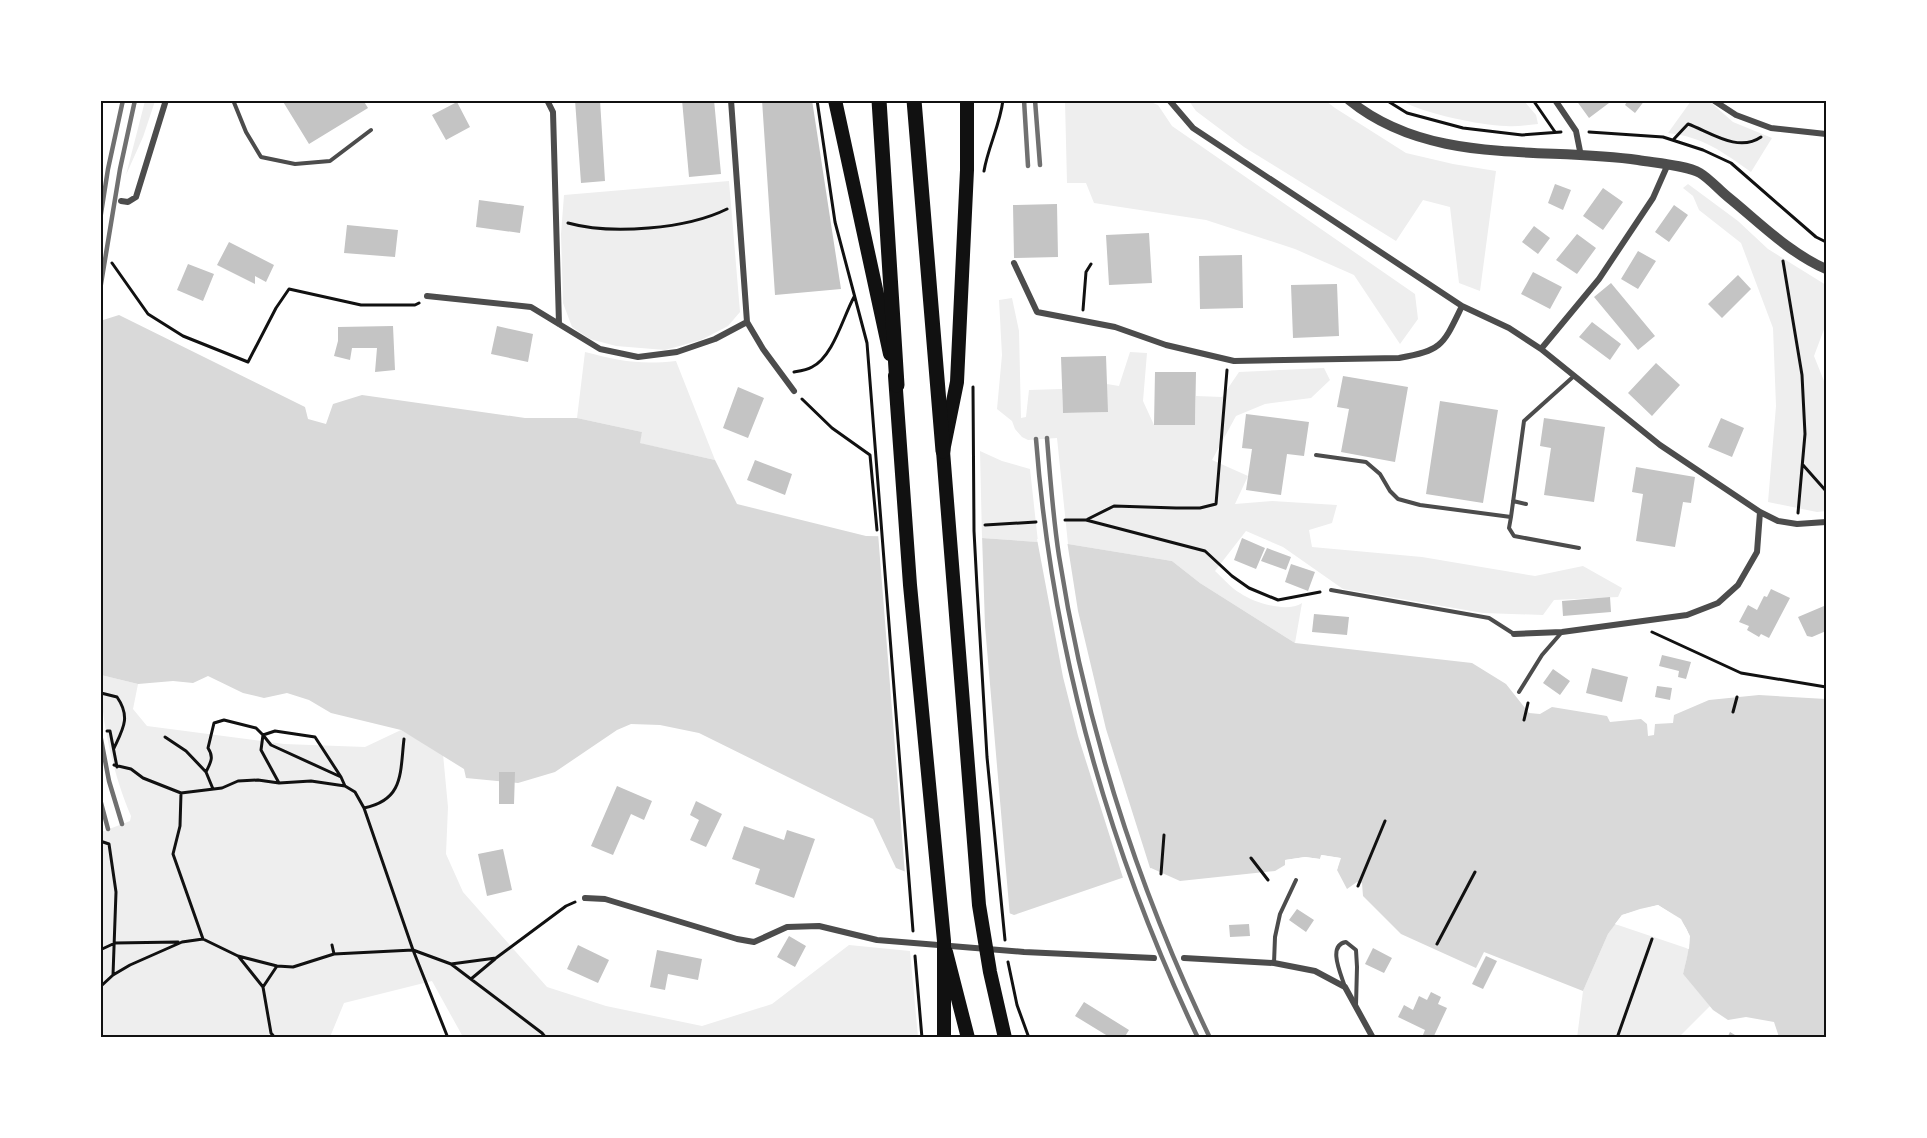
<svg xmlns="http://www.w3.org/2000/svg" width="1927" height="1138" font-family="Cabin,sans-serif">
	<rect width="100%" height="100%" fill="#fff"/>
	<path fill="#eee" d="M1708,100L1733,122L1772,138L1751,172C1723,152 1703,137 1668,133L1691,101Z
		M145,101H155L143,137L126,175Z
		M1065,101H1148L1158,105L1172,126L1415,294L1418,319L1400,344L1354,275L1295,249L1206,220L1094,203L1086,183H1067Z
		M1189,101H1326L1335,108L1406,153L1453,164L1496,171L1480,291L1459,283L1450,207L1423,200L1396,241L1244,147L1196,111Z
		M1402,101H1524L1536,115L1538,124C1528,125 1516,127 1506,126C1479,125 1425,114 1402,101Z
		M729,181L740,312L728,326L701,340L665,350L616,346L590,339L572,327L563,303L561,234L564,195Z
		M1688,184L1738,221L1768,249L1826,285V324L1814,356L1826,386V511L1817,512L1768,502L1776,406L1773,328L1741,243L1699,210L1693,196L1683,188Z
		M1012,298L1019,331L1021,418L1026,417L1029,390L1062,389L1063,413L1107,412V384L1119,386L1130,352L1147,353L1143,401L1154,425H1195L1196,396L1222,397L1239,372L1324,368L1330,380L1311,398L1265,404L1236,416L1212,460L1248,476L1235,504L1272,501L1337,505L1332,523L1309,530L1312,547L1422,557L1535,576L1583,566L1622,588L1618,597L1554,600L1543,615L1483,613L1343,589L1283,547L1246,531L1215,571C1223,578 1231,588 1240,593C1254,603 1287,613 1302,603L1295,643L1200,583L1172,561L1068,544L1057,438L1028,440L1022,437L1015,429L1012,421L997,409L1002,355L999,300Z
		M585,352C620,361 639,365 676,361L715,460L639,443L642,432L577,418Z
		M980,451L1002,461L1030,469L1038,542L982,538Z
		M101,675L138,684L133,709L147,726L284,744L365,747L401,730L443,754L448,807L446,854L463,892L547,987L606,1006L702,1026L772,1004L849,945L910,951L918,1037H463L432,981L344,1003L330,1037H101L100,830L104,831L130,821L131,816C114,777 100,719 101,675Z
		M1615,924L1689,949L1683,974L1710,1006L1679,1037L1577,1038L1583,991L1608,934Z"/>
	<path fill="#d9d9d9" d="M119,315L305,407L308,419L326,424L333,404L362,395L525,418H577L642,432L640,443L715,460L737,504L866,536L982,538L1038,542L1068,544L1172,561L1200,583L1295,643L1472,663L1506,684L1529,713L1540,714L1552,707L1607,716L1610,722L1641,719L1647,724L1648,736L1654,735L1655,724L1673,723L1674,715L1709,700L1759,695L1826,699V1037H1779L1774,1022L1746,1017L1728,1020L1713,1010L1683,974C1693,933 1695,928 1658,905L1622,915L1608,934L1583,991L1484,952L1476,968L1401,934L1363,896L1362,883L1357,882L1347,889L1337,870L1340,858L1322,855L1320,859L1305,857L1285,860V865L1275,871L1180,881L1151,868L1014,915L896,868L873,819L699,733L660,725L631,724L617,730L555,772L518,783L466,778L464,769L401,730L331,713L309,700L287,693L264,698L243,693L208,676L193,683L173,681L138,684L101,675L100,321Z"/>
	<path fill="#fff" d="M878,533L982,535L985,626L1010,917L905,875Z
		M1037,539L1067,541L1078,611L1106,729L1151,871L1124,881L1078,736L1063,677Z
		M1321,855L1341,858L1337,870L1334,869L1337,860L1324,858L1321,862L1305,860L1288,862L1285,868V860L1305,857L1320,859Z
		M1658,905L1681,919L1690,936L1689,949L1686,948L1687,937L1678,921L1657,908L1624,918L1618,925L1615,924L1622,915L1640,909Z"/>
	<path fill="#c4c4c4" d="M282,100H363L368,108L309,144Z
		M575,100H600L605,181L581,183Z
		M682,100H714L721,174L689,177Z
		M762,100H812L841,289L775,295Z
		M1576,100H1613L1589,118Z
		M1628,100H1645L1635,113L1625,105Z
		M457,102L470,127L446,140L432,115Z
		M1555,184L1571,190L1563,210L1548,203Z
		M1603,188L1623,202L1603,230L1583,216Z
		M479,200L524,206L520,233L476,227Z
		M1057,204L1058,257L1014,258L1013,205Z
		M1674,205L1688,215L1669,242L1655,232Z
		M347,225L398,230L395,257L344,253Z
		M1534,226L1550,238L1538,254L1522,242Z
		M1149,233L1152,283L1109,285L1106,235Z
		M1577,234L1596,248L1577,274L1556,260Z
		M229,242L274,265L266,282L255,276V284L217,265Z
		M1638,251L1656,261L1638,289L1621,279Z
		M1242,255L1243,308L1200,309L1199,256Z
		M188,264L214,274L203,301L177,290Z
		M1533,272L1562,287L1550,309L1521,294Z
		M1738,275L1751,289L1722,318L1708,304Z
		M1611,283L1655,336L1638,350L1594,297Z
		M1337,284L1339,336L1293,338L1291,285Z
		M1592,322L1621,344L1610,360L1579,337Z
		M393,326L395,370L375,372L377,348H352L350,360L334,356L338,341V327Z
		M497,326L533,334L528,362L491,354Z
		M1106,356L1108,412L1063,413L1061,357Z
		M1656,363L1680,385L1652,416L1628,393Z
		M1155,372H1196L1195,425H1154Z
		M1343,376L1408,387L1395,462L1341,452L1349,409L1337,407Z
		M738,387L764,398L748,438L723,428Z
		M1440,401L1498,410L1483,503L1426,494Z
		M1246,414L1309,422L1304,456L1287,454L1281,495L1246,490L1252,449L1242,448Z
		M1544,418L1605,427L1594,502L1544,495L1551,448L1540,446Z
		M1721,418L1744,428L1732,457L1708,447Z
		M755,460L792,474L785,495L747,480Z
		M1636,467L1695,477L1691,503L1683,502L1675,547L1636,541L1643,494L1632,492Z
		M1242,538L1265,548L1256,569L1234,560Z
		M1267,548L1291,557L1286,570L1261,561Z
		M1291,564L1315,572L1308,591L1285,582Z
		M1771,589L1790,598L1769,638L1761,634L1759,637L1747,630L1749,626L1739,622L1748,605L1757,610L1764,596L1767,597Z
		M1610,597L1611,612L1563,616L1562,601Z
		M1824,606L1826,613V631L1812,637L1807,636L1798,617Z
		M1314,614L1349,617L1347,635L1312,632Z
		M1662,655L1691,662L1686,679L1678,677L1679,671L1659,666Z
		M1592,668L1628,677L1622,702L1586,693Z
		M1553,669L1570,681L1560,695L1543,683Z
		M1657,686L1672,688L1670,700L1655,697Z
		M499,772H515L514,804H499Z
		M617,786L652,801L644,820L631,814L613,855L591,846Z
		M696,801L722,814L706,847L690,840L699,820L690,815Z
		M744,826L784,840L787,830L815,839L794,898L755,884L760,869L732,859Z
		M503,849L512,890L487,896L478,854Z
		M1297,909L1314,920L1306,932L1289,920Z
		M1249,924L1250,936L1230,937L1229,925Z
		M789,936L806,946L795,967L777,957Z
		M578,945L609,960L598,983L567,969Z
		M1373,948L1392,958L1384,973L1365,964Z
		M657,950L702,959L698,980L668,974L665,990L650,987Z
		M1486,956L1497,961L1483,989L1472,984Z
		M1431,992L1441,997L1438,1004L1447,1008L1433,1038H1428L1423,1035L1425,1030L1398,1017L1404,1005L1413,1010L1419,996L1427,1000Z
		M1084,1002L1129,1030L1124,1038H1111L1075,1016Z
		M1730,1032L1740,1038H1727Z"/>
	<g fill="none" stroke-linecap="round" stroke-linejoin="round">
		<path stroke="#111" stroke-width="3" d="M817,100L835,222L867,343L913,931
			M1386,100L1407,113L1463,128L1522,135L1561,132
			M1533,100L1555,132
			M1589,132L1663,137L1703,150L1731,163L1816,237L1826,242
			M1673,140L1688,124C1710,132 1738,153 1761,137
			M984,171C988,147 1000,125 1003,100
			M568,223C611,235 687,229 727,209
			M1783,261L1802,375L1805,434L1798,513
			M112,263L148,314L183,336L248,362L276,308L289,289L361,305H415L419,303
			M1083,310L1086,272L1091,264
			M794,372C800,371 807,370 812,367C833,357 843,317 854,297
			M973,387L974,531L977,587L987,757L1005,940
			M802,399L832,428L870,455L877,530
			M1803,465L1826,491
			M1088,519L1114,506L1176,508H1200L1216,504L1227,370
			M1065,520H1086L1205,551L1232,576L1249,588L1278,600L1320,592
			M985,525L1036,522
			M1652,632L1741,673L1826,687
			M101,693L117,697C131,717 123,729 114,748
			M1733,712L1737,697
			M1524,720L1528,703
			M107,731H110L117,767
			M165,737L186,751L206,772
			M114,765L131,769L143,778L181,793L222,788L238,781L258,780L279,783L311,781L345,786L355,792L364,808L413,950L448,1038
			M279,783L261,750L263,735L271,745L341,777L345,786
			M213,789L206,772C211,762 214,757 208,748L214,723L224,720L256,728L263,735L275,731L315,737L341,777
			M181,793L180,826L173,854L203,939
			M364,808C404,800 400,773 404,739
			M100,841L109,844L116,892L113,975
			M1251,858L1268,880
			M1161,874L1164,835
			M1358,886L1385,821
			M1437,944L1475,872
			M332,945L334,954
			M100,950L115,943L178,942
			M915,956L922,1038
			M239,957L263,987L271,1033L275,1038
			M1008,962L1017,1005L1029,1038
			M451,964L496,958L566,906L575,902
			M471,979L495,959
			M100,987L113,975L130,965L182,942L203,939L238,956L277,966L293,967L334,954L413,950L451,964L542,1033L546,1038
			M263,987L277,966
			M1617,1038L1652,939"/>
		<path stroke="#4c4c4c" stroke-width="4" d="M233,100L246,132L261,157L295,164L330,161L371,130
			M1316,455L1366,462L1380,474L1390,491L1398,499L1420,505L1511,517L1524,421L1574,376
			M1513,501L1526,504
			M1511,517L1509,528L1514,536L1579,548
			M1331,590L1489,618L1514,634
			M1519,692L1542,655L1562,632
			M1274,963L1275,937L1280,914L1296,880
			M1345,987C1341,974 1327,945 1346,942L1356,950L1357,967L1356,1005"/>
		<path stroke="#4c4c4c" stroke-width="6" d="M547,100L553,112L559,324
			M731,100L747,322L763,349L794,391
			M1169,100L1193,128L1462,306L1509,328L1541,349L1660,445L1760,512L1778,521L1797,524L1826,522
			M1555,100L1576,131L1581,156
			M1713,100L1736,115L1771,128L1826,134
			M121,201L128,202L136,197L166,100
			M1014,263L1037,312L1115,327L1166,345L1234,361L1399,358C1443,350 1443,345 1462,306
			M427,296L531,307L600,349L638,357L677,352L715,339L747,322
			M1541,349L1599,279L1653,198L1668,164
			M1514,634L1562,632L1687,615L1718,603L1738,585L1757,552L1760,512
			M585,898L605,899L737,939L754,942L787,927L819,926L877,940L1024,952L1154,958
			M1184,958L1274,963L1315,971L1345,987L1373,1038"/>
		<path stroke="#4c4c4c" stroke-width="10" d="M1349,100C1431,167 1542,146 1638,160C1655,163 1686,165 1700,173C1710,179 1719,190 1728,197C1759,222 1789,253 1826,269"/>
		<path stroke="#111" stroke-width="14" d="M946,952L968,1038"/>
		<path stroke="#111" stroke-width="14" d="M835,100L890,354
			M967,100V170L957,382L943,451L979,905L990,972L1005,1038
			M895,376L910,585L944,941V1038"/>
		<path stroke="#111" stroke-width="15" d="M879,100L897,385
			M914,100L943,451"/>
		<path stroke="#707070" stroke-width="4.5" d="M1024,100L1028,166
			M1035,100L1040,165
			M100,220L108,169L123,100
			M100,290L120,169L135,100
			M1047,438C1050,477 1053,517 1059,556C1085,722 1137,886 1210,1038
			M1036,439C1052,648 1108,849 1198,1038
			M100,734L109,781L122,824
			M100,799L108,829"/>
	</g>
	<rect width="1927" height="1138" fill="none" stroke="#ffffff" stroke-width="204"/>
	<rect x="102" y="102" width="1723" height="934" fill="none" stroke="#111" stroke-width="2"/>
</svg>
